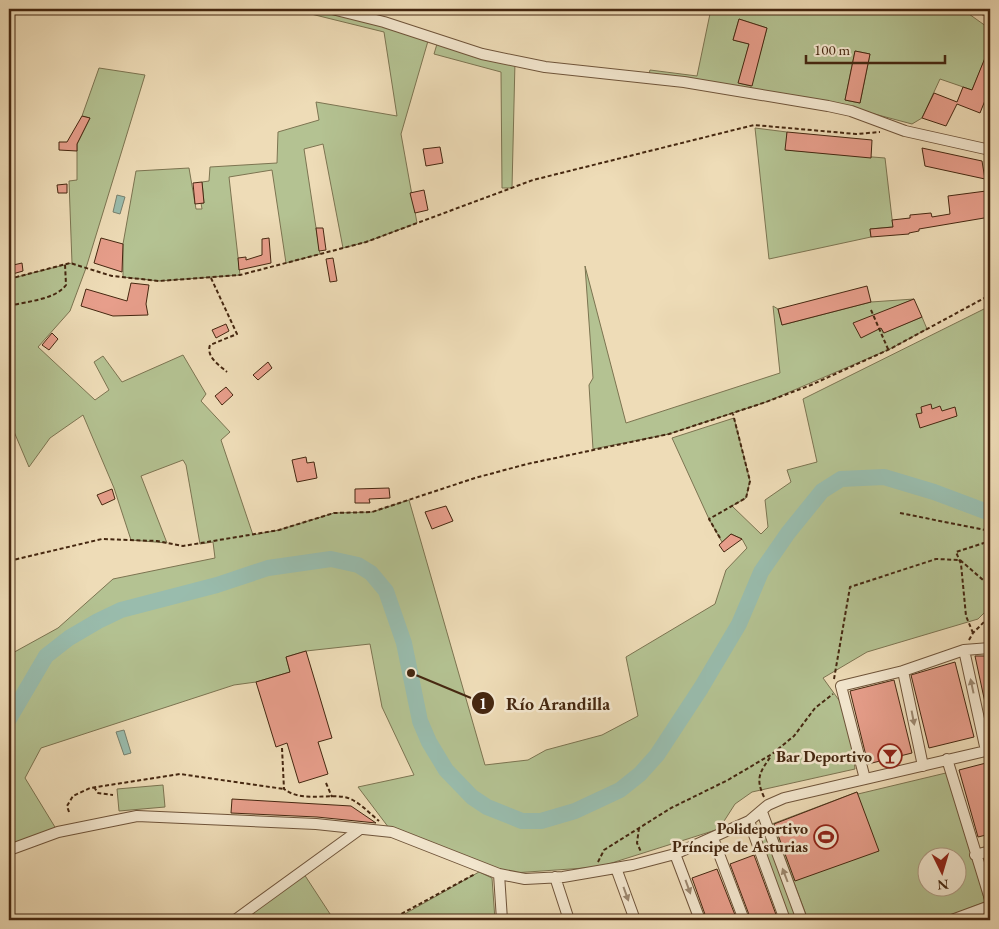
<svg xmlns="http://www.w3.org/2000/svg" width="999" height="929" font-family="'EB Garamond',serif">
	<rect width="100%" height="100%" fill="#eedcb7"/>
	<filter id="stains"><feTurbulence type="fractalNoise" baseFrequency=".004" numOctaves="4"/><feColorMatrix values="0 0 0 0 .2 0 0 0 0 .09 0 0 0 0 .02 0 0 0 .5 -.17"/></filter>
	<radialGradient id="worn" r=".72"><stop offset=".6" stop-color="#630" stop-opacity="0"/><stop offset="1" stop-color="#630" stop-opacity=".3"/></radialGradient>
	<path fill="#b4c292" stroke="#7c7451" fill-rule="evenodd" d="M307,9L384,25L428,41L401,134L417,223L366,242L343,248L323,144L304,149L320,254L286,263L272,170L229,177L240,275L159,281L123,277V244L136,171L189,168L196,209H202L201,203H204L202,182L209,181L210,167L277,163L278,132L319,120L316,102L397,116L384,32L307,13Z
		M711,9H962L990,29V47L972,90L940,79L922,118L912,124L829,102L649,74L650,70L697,76ZM739,19L767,28L751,86L739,83L749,44L733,40ZM855,51L870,54L860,103L845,100Z
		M437,44L515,61L512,188H502L501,72L434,54Z
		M99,68L145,75L86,268L70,311L38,347L95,400L109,390L94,362L103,356L122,382L183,355L206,394L201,401L230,432L221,440L253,535L279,530L334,513L372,512L409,500L485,765L528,760L546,750L602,735L638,716L626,657L715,604L726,570L747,548L742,539L731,534L722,542L709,519L672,438L734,418L750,481L746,498L732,506L761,534L768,527L765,500L791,482L787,470L817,462L803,399L990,306V607L978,619L867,652L823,678L849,714L855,769L752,792L735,804L719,829L599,867L499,874L392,832L358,787L414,775L382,707L370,644L306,651L286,657L290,672L256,682L234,685L41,748L25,778L58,832L9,850V655L58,628L113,579L215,558L213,542L200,544L186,465L183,460L141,476L167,543L131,540L114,488L83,415L50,438L29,467L9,420V279L72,263L69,181L77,180V144L90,118L82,116Z
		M755,128L787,132L786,150L885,158L893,227L870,229L871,237L769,259Z
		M585,266L626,423L780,373L773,306L778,309L782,325L871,302L914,299L876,315L883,333L922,317L927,329L890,349L766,402L669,434L593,449L589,385L593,378Z
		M950,772L985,902L938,920H808L772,824L857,792L858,794ZM926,856H956V886H926Z
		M163,785L165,807L119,811L117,789Z
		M762,829L764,830L799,920H790L758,835Z
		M302,871L334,920H235Z
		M479,872L492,878L495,920H394Z"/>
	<path fill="#99bcad" stroke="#77806e" d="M117,195L125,197L120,214L113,212Z
		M124,730L131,753L124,755L116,732Z"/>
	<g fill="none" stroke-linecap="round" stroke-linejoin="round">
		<path stroke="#99bcad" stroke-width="16" d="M9,719L46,656L69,638L98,621L121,610L217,585L268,568L331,559L358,565L371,573L386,591L404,643L420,721L429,742L446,770L472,797L487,807L522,821H541L575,811L620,790L640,774L657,755L701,688L739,624L761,572L788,533L822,491L841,479L884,477L934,492L990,513"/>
	</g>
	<path fill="#e79e8b" stroke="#452710" d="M739,19L767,28L752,86L738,83L749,44L733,40Z
		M989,48L990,99L986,98L980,113L957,104L946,126L922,118L934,93L957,102L963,87L972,90Z
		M855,51L870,54L860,103L845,100Z
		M82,116L90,118L77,144V151L59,150V142H67Z
		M787,132L872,140L871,158L785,150Z
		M440,147L443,163L426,166L423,149Z
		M922,148L982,161L985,179L925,166Z
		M202,182L204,203L195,204L193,183Z
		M67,184V193H58L57,185Z
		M424,190L428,210L415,213L410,193Z
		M986,191L990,217L919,229V231L909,233V234L871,237L870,229L893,227L892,220L910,218V215L931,213L932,217L950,214L948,196Z
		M316,228H323L326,250L319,251Z
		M101,238L123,244L122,272L94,263Z
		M269,238L271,263L239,270L238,258L246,257V260L262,255V239Z
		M333,258L337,281L330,282L326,259Z
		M22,263L23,271L9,275V266Z
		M131,283L149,285L146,304L148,315L113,316L81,306L86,289L127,301Z
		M867,286L871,302L782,325L778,309Z
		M914,299L922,317L884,333L881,328L861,338L853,323Z
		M226,324L229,331L216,338L212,330Z
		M52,333L58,339L49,350L42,345Z
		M268,362L272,368L258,380L253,375Z
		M226,387L233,395L222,405L215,396Z
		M931,404L932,409L940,406L942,411L955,407L957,416L920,428L916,414L922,413L921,407Z
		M306,457L307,463L314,462L317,478L297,482L292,460Z
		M389,488L390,498L369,499L370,503H355V489Z
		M112,489L115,499L102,505L97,495Z
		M446,506L453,521L432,529L425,512Z
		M731,534L742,539L724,552L719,545Z
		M306,651L332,738L318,742L328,774L299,783L287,743L276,747L256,682L290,672L286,657Z
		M975,656H990V712H987Z
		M955,662L974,737L929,748L911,675Z
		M894,680L912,753L868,764L850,691Z
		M986,763L990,778V834L978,837L959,770Z
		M857,792L879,851L795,881L774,824Z
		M232,799L351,806L376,823L317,817L231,813Z
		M754,855L778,920H751L730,864Z
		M717,869L737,920H707L692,878Z"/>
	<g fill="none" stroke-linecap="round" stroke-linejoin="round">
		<g stroke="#6f543a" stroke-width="12">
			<path id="minor" d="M332,9L384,22L482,54L545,67L684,82L828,106L851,111L905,131L990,150
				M964,650L986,751
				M903,671L923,766
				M947,759L990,899
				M865,779L841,686L903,671L964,650L990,648
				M762,812L802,920
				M749,821L785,920
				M713,838L744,920
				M9,850L58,832L137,816L316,824L392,832L499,874L525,879L563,877L633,865L675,854L749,821L768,805L784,798L990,750
				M675,854L700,920
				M975,855L990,851
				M616,868L635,920
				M499,874L502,920
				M555,877L569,920
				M235,920L359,830
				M952,920L990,906"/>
		</g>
		<path stroke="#452710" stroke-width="2" stroke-dasharray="4 2.5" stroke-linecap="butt" d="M975,9L990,19
			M211,278L237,334L210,345C206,357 219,365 227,372
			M9,279L70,263L112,276L159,281L240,275L366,242L533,180L754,125L856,134L880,132
			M9,306C27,301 55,300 66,285L65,264
			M871,310L888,349
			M900,513L990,531
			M720,538L709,519L746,498L750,481L733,414
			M9,561L102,539L157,541L183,546L279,530L334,513L372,512L475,478L527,464L669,434L766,402L811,385L890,349L990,295
			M973,633L966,616L961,564L956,552L990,541
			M969,640L973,633L990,616
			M834,679L850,587L936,559L960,560L990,586
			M282,748L284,789C301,802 324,794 344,797C357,799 369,813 379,821
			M326,783L332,797
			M94,787L98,793L113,795
			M764,797C755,778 760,772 771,756
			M69,812L67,806L73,796L90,788L180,774L284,789
			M639,828L637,843L641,852
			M598,862L604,850L671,808L728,780L772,754L794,736L815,708L833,694
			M390,920L475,874"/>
		<use href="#minor" stroke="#f4e8d0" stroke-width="10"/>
	</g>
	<defs><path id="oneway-solid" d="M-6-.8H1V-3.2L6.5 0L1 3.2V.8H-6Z" transform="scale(1.25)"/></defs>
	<g fill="#9c8870">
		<use href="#oneway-solid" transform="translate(972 686) rotate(-102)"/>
		<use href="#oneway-solid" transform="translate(913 718) rotate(79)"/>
		<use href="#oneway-solid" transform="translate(785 875) rotate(-111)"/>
		<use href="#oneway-solid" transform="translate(688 887) rotate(70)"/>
		<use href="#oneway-solid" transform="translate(626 894) rotate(70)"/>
	</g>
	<defs>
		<g id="bar-ring" transform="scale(1.25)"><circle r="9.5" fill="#f4e8d0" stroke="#8f2418" stroke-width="1.5"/><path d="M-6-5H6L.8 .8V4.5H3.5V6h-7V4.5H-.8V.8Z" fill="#8f2418"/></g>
		<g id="stadium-ring" transform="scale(1.25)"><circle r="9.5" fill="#f4e8d0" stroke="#8f2418" stroke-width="1.5"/><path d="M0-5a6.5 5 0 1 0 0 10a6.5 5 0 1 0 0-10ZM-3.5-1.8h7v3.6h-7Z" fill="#8f2418"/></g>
	</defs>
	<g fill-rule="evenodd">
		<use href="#bar-ring" x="890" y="756"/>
		<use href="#stadium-ring" x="826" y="837"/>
	</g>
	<g text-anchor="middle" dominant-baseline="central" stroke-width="5" stroke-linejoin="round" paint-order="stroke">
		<g font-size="16" font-weight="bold" fill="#452710" stroke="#f4e8d0" text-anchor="end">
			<text x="872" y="756">Bar Deportivo</text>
			<text x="808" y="828">Polideportivo<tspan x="808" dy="18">Príncipe de Asturias</tspan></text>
		</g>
	</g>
	<path fill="none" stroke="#452710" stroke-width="2" d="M411 673L483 703"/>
	<g fill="#452710" stroke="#f4e8d0" stroke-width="2">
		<circle cx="411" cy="673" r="5"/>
		<circle cx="483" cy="703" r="12"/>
	</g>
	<g font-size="15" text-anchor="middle" font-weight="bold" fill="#fff">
		<text x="483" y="709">1</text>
	</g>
	<g font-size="18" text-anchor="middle" font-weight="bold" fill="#452710" stroke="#f4e8d0" stroke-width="5" stroke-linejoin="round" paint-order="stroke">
		<text x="558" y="710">Río Arandilla</text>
	</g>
	<rect width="999" height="929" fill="none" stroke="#eedcb7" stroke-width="30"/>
	<rect x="10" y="10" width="979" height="909" fill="none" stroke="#452710" stroke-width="2.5"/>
	<rect x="15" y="15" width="969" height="899" fill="none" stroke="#452710"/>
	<g transform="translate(942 872) rotate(175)"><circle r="24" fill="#f4e8d0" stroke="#ae9b83"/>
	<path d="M0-4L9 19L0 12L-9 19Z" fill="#8f2418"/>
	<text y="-8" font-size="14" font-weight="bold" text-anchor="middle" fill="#452710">N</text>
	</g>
	<path d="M806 55v8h139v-8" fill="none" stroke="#452710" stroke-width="2.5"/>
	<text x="814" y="55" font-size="15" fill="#452710" stroke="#f4e8d0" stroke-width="4" paint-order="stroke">100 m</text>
	<rect width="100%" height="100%" filter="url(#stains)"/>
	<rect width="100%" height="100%" fill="url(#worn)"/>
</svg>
